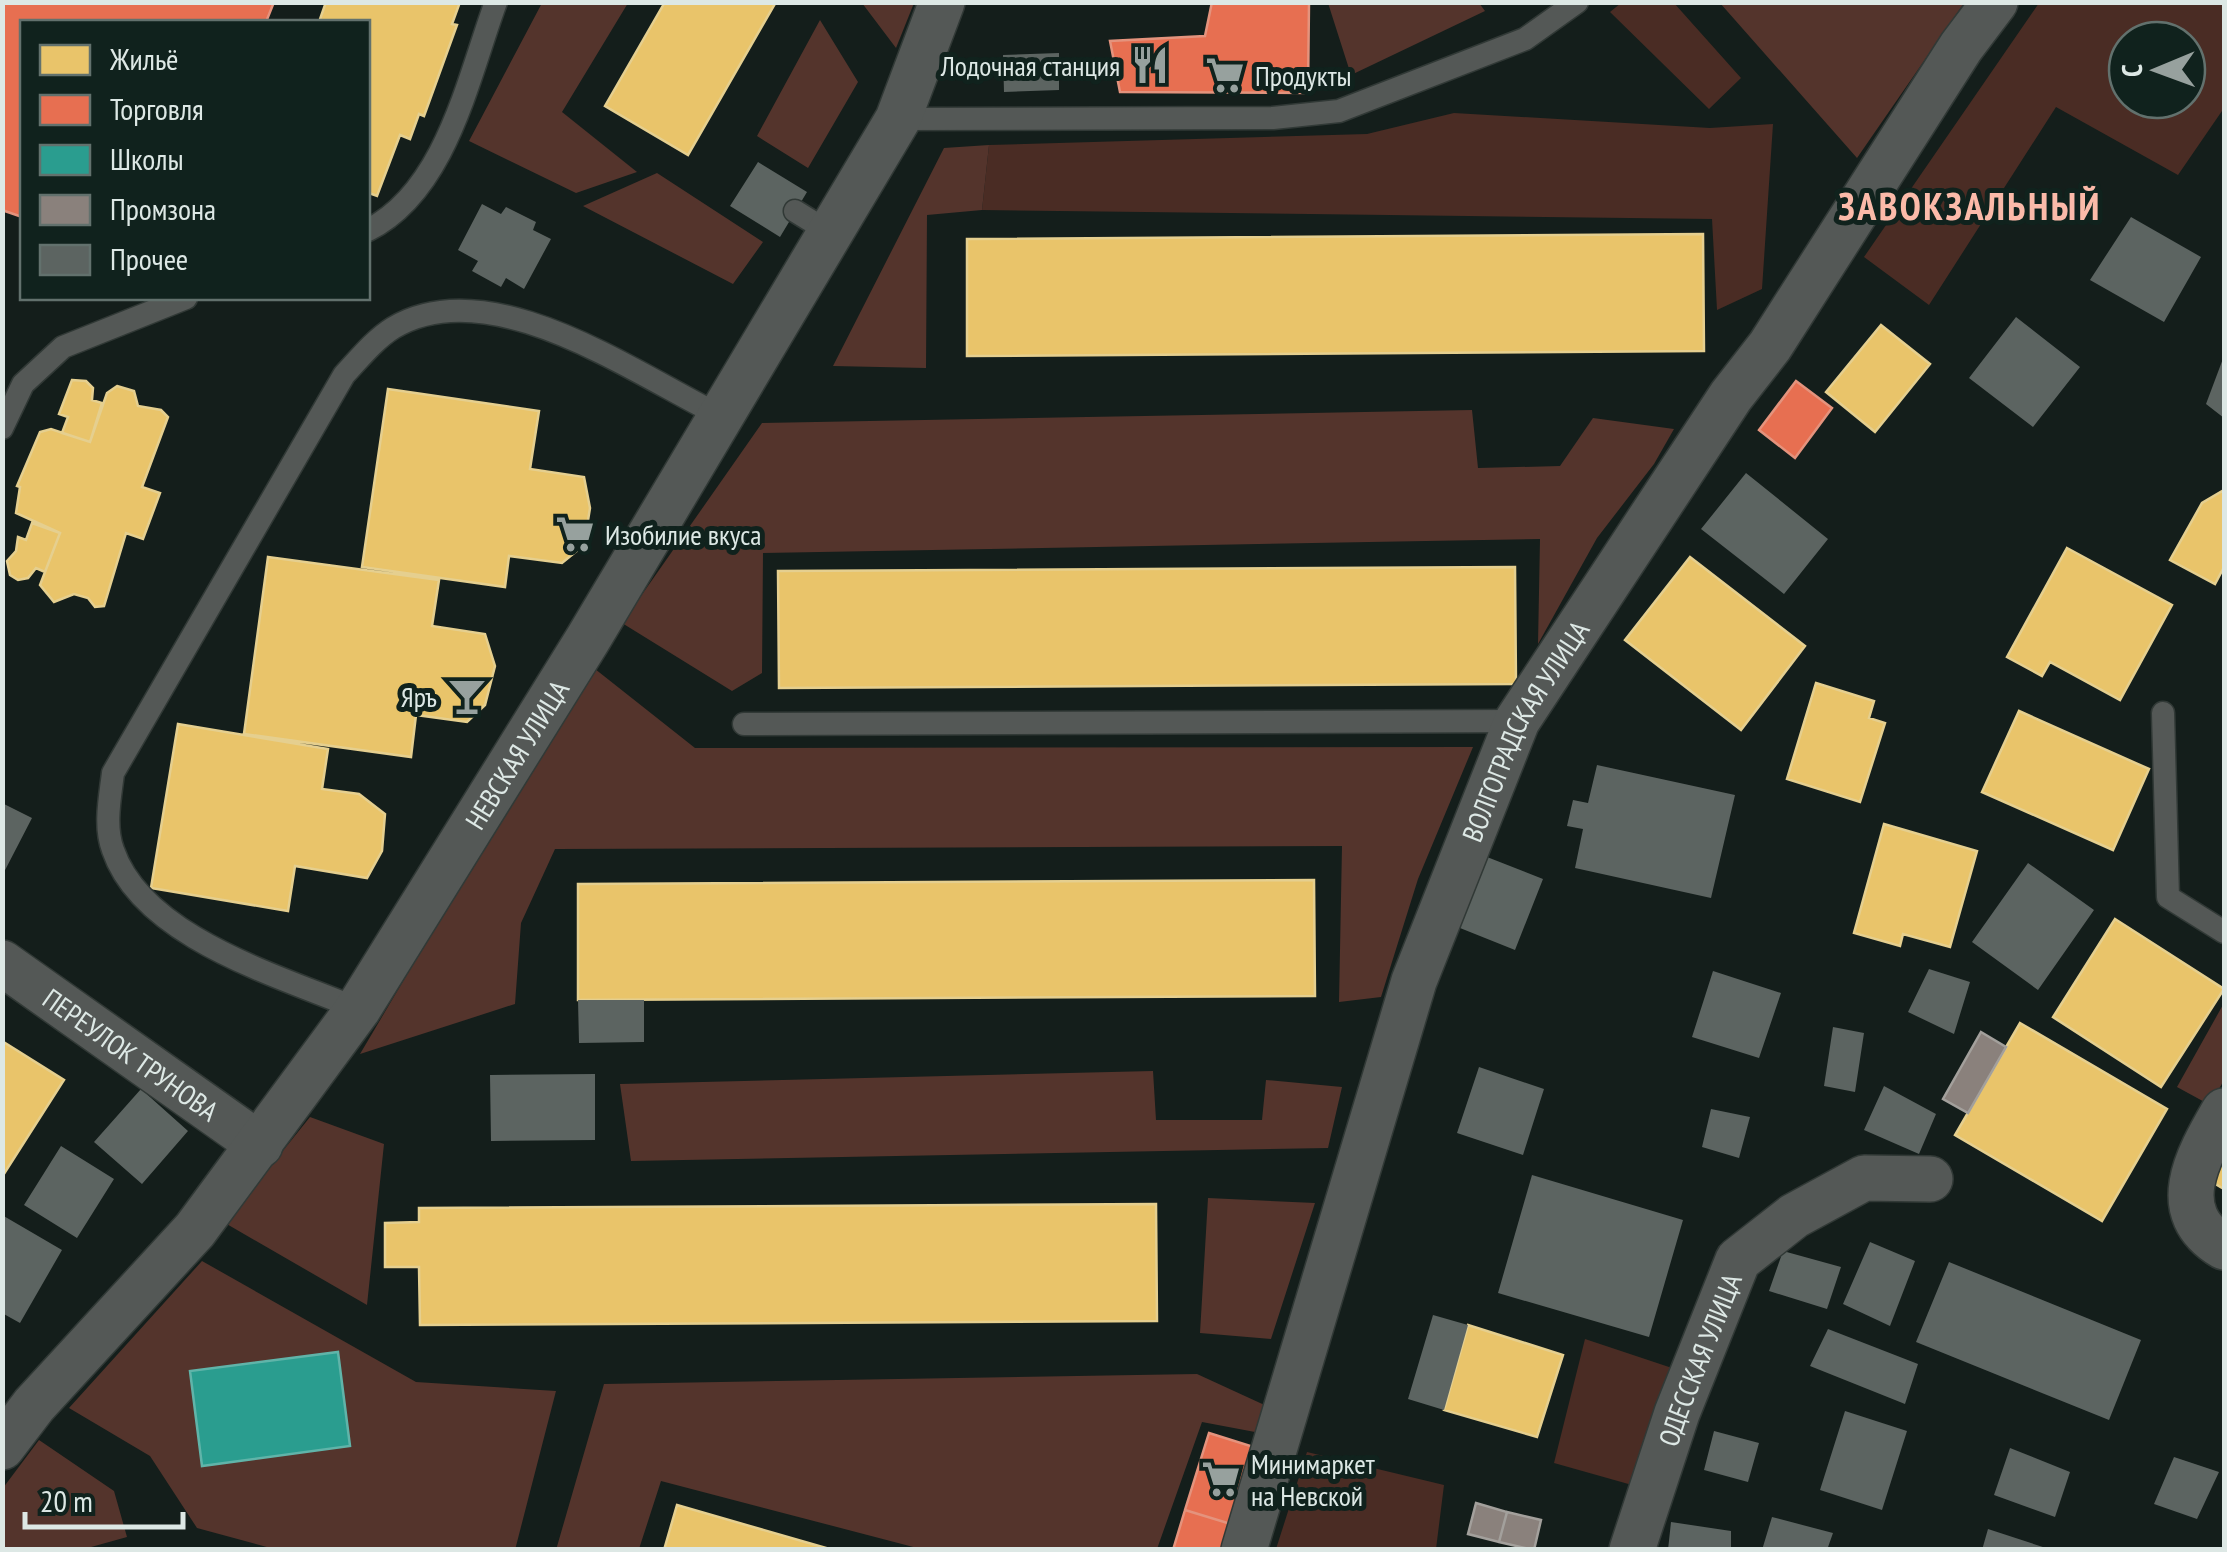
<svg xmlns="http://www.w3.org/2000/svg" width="2227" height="1552" font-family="'PT Sans Narrow',sans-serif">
	<rect width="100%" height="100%" fill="#141e1b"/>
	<path fill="#4a2c24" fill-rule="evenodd" d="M1621,3H1674L1741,78L1709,109L1610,12Z
		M2039,3H2224V108L2178,175L2056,107L1929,305L1864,257ZM2187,40V100H2127V40Z
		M1454,113L1710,128L1773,124L1762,289L1717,310L1712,219L982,210L989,145L1367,134Z
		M1585,1339L1672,1368L1632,1485L1554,1463Z
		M1307,1452L1444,1485L1436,1549H1276Z"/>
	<path fill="#54342c" d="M542,3H628L562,112L637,172L576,193L469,141Z
		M862,3H914L896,48Z
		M1328,3H1479L1485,11L1351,75Z
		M1720,3H1964L1857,158Z
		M820,20L858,82L808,168L757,136Z
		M989,145L982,210L927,215L926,368L833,366L944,148Z
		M657,173L763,242L733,284L583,206Z
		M1472,410L1478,468L1560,466L1593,418L1674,429L1654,464L1597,538L1538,644L1540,539L763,553L762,673L732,691L622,623L762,423Z
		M590,665L695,748L1473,747L1418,879L1381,997L1339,1002L1342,846L555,849L521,923L515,1004L360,1054Z
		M2224,1003V1080L2210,1105L2177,1087Z
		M1153,1071L1156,1120H1262L1266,1080L1342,1087L1328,1148L631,1161L620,1084Z
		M310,1117L384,1144L367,1305L225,1223Z
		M1208,1198L1315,1203L1271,1339L1200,1333Z
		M202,1261L416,1382L556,1391L515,1550L274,1549L197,1528L150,1456L69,1408Z
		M1197,1374L1271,1408L1255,1432L1202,1422L1157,1549H921L661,1481L639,1549L556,1550L604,1384Z
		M39,1440L114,1491L127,1537L84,1549H3V1488Z"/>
	<path fill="#e9c46a" stroke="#e5cf8f" stroke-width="2.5" d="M326,2H460L452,24L457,25L424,116L419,114L410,139L400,135L377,196L369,193L368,198V22H319Z
		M665,2H776L688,155L605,106Z
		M1703,234L1704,351L967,356V239Z
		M1881,325L1930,364L1875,432L1826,392Z
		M72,380L86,381L93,388L92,400L102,403L90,442L62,433L68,417L59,414Z
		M117,386L134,391L138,406L161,410L168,417L142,487L160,493L143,539L126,533L104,606L95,607L88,598L74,594L54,602L40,585L60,533L16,513L20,487L17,486L40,432L51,429L90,442L107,393Z
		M388,389L539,411L530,469L584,477L590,508L584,545L562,563L509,556L505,587L362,567Z
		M2224,490V567L2215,584L2170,560L2202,503Z
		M32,523L60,533L45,572L36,568L28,578L18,580L10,575L7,561L16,551L18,537L26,540Z
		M2067,548L2172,605L2120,700L2050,662L2042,676L2007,657Z
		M268,557L439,580L432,626L485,634L495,666L485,705L467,722L416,715L411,757L244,734Z
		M1690,557L1805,646L1741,730L1625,640Z
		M1515,567L1516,684L779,688L778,571Z
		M1816,683L1874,701L1869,718L1885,723L1860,802L1787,779Z
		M2019,711L2149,769L2113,850L1982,792Z
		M178,724L328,749L322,789L359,794L385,814L382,851L367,878L295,866L288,911L151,888Z
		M1884,824L1977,851L1950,947L1903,934L1900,946L1854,933Z
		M1314,880L1315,996L578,1000V884Z
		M2115,919L2224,989L2161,1087L2053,1017Z
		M2020,1023L2167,1109L2102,1221L1955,1135Z
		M2,1041L64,1080L2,1177Z
		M2224,1139V1189L2202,1176Z
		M1156,1204L1157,1321L420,1325L419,1267H385V1223L419,1222V1208Z
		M1468,1325L1563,1355L1537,1437L1444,1410Z
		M677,1505L833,1550H664Z"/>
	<path fill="#e76f51" stroke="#e4937d" stroke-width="2.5" d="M2,2H274L266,22H22V217L2,210Z
		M2,2H274L266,22H22V217L2,210Z
		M1212,2H1309L1308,93L1120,92L1110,41L1205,36Z
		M1796,381L1832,408L1795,458L1759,430Z
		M1209,1433L1257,1448L1234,1525L1185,1510Z
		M1185,1510L1234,1525L1226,1550H1173Z"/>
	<path fill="#2a9d8f" stroke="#60b4a9" stroke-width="2.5" d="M338,1352L350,1446L202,1466L190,1371Z"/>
	<path fill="#8a817c" stroke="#a3a09c" stroke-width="2.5" d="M1981,1032L2006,1047L1968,1113L1943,1099Z
		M1476,1503L1507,1512L1499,1542L1468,1534Z
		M1507,1512L1541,1520L1534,1550L1499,1542Z"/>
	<path fill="#5c6461" d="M1059,53V90L1004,92L1003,55Z
		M758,162L807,192L780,237L730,206Z
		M482,204L501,214L506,207L536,222L533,230L551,239L524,289L506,278L501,287L472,271L478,261L458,250Z
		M2131,217L2201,257L2164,322L2090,280Z
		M2016,317L2080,367L2033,427L1969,378Z
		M2224,356V418L2206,404Z
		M1746,473L1828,539L1784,594L1701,529Z
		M1597,765L1735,795L1711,898L1575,868L1583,829L1567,826L1573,800L1588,803Z
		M2,803L32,818L2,876Z
		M1487,857L1543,879L1515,950L1460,928Z
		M2028,863L2094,910L2038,990L1972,942Z
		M1929,969L1970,982L1954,1034L1908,1012Z
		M1713,971L1781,993L1759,1058L1692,1037Z
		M578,1000H644V1042L579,1043Z
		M1833,1027L1864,1033L1855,1092L1824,1086Z
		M1479,1067L1544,1089L1523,1155L1457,1133Z
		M595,1074V1140L491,1141L490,1075Z
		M1884,1086L1936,1114L1919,1154L1864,1130Z
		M141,1089L188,1131L142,1184L94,1142Z
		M1711,1109L1750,1117L1739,1158L1702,1147Z
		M61,1146L114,1179L77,1238L24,1205Z
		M1532,1175L1683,1220L1649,1337L1498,1293Z
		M2,1215L62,1250L20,1323L2,1313Z
		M1870,1242L1915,1261L1890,1326L1843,1304Z
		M1783,1251L1841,1267L1827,1309L1769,1291Z
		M1949,1262L2141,1340L2109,1420L1916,1342Z
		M1433,1315L1468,1325L1444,1410L1408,1399Z
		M1828,1329L1918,1364L1905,1404L1810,1366Z
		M1845,1411L1907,1431L1882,1510L1820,1490Z
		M1714,1431L1759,1443L1748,1482L1704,1470Z
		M2010,1448L2070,1472L2055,1517L1994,1495Z
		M2174,1457L2219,1472L2197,1519L2154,1504Z
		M1772,1517L1833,1533L1827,1550H1762Z
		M1671,1522L1731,1531V1550H1668Z
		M1988,1529L2049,1549L2048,1550H1982Z"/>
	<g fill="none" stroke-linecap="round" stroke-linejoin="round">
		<g stroke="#313936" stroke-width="25">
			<path id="lane" d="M898,119L1273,118L1339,111L1525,39L1577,2
				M795,211L829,232
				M368,230C446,191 468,78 496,2
				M2,428L23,384L63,347L186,298
				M2163,713L2168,897L2224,932
				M744,724L1517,721
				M358,1009C280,976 143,938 113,850C104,826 110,798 113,773L344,375C359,359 374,340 393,328C489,270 632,372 719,415"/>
		</g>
		<g stroke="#313936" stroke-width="48">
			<g id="street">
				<path id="s1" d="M2,963L260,1145"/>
				<path d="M2224,1111C2198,1156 2165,1212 2224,1247"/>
				<path id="s2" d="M2,1447L34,1405L195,1230L358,1009L588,639L898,119L942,2"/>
				<path id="s3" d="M1244,1550L1414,981L1517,721L1731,396L1770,346L1961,47L1995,2"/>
				<path id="s4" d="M1632,1550L1677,1413L1738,1260L1794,1216L1864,1178L1930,1179"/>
			</g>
		</g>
		<use href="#lane" stroke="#545856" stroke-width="22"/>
		<use href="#street" stroke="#545856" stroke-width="45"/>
	</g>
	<defs>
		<g id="restaurant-bare" transform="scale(3)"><path d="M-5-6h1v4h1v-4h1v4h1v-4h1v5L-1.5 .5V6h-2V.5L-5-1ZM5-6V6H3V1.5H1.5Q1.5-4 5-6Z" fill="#97a19e" stroke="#10221d" stroke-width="2.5" paint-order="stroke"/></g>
		<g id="supermarket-bare" transform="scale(3)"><path d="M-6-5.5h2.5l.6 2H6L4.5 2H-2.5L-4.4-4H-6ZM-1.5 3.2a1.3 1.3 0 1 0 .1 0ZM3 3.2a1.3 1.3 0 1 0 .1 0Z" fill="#97a19e" stroke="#10221d" stroke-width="2.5" paint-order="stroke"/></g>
		<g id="bar-bare" transform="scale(3)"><path d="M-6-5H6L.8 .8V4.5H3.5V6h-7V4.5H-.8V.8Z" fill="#97a19e" stroke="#10221d" stroke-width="2.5" paint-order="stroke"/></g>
	</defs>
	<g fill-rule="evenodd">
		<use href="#restaurant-bare" x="1150" y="65"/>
		<use href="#supermarket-bare" x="1225" y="75"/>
		<use href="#supermarket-bare" x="575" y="534"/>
		<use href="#bar-bare" x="467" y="696"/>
		<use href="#supermarket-bare" x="1221" y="1479"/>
	</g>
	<g text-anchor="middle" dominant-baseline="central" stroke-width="10" stroke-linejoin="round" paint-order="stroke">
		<g font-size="28" fill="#dde8e5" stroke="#10221d" text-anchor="start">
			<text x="1120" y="65" text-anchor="end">Лодочная станция</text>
			<text x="1255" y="75">Продукты</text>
			<text x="605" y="534">Изобилие вкуса</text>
			<text x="437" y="696" text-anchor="end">Яръ</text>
			<text x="1251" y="1463">Минимаркет<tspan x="1251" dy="32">на Невской</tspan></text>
		</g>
		<g font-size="28" fill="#dde8e5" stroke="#10221d">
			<text stroke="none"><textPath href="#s3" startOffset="868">ВОЛГОГРАДСКАЯ УЛИЦА</textPath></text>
			<text stroke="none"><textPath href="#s2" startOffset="865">НЕВСКАЯ УЛИЦА</textPath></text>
			<text stroke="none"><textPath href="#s1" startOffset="158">ПЕРЕУЛОК ТРУНОВА</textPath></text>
			<text stroke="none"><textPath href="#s4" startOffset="202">ОДЕССКАЯ УЛИЦА</textPath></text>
		</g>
		<g font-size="38" font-weight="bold" letter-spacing="2.5" fill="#fbbaa9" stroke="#10221d">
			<text x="1970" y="205">ЗАВОКЗАЛЬНЫЙ</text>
		</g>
	</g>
	<rect width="2227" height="1552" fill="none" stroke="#dde8e5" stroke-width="10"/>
	<rect x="20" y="20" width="350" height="280" fill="#10221d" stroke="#62716d" stroke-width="2.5"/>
	<rect x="40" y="45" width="50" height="30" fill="#e9c46a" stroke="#62716d" stroke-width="2.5"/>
	<text x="110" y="70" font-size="30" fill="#dde8e5">Жильё</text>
	<rect x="40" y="95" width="50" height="30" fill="#e76f51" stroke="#62716d" stroke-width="2.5"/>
	<text x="110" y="120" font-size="30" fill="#dde8e5">Торговля</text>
	<rect x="40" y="145" width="50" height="30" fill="#2a9d8f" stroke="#62716d" stroke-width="2.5"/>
	<text x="110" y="170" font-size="30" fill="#dde8e5">Школы</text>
	<rect x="40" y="195" width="50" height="30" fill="#8a817c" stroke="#62716d" stroke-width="2.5"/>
	<text x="110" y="220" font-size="30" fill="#dde8e5">Промзона</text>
	<rect x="40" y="245" width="50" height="30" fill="#5c6461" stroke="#62716d" stroke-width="2.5"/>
	<text x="110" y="270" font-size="30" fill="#dde8e5">Прочее</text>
	<g transform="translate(2157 70) rotate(269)"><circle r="48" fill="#10221d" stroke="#62716d" stroke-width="2.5"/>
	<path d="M0-8L18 38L0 25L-18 38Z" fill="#97a19e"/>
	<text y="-15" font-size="28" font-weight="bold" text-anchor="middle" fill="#dde8e5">С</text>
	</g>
	<path d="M25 1512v15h158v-15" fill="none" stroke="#dde8e5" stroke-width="5"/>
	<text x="40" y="1512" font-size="30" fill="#dde8e5" stroke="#10221d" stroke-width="8" paint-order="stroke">20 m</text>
</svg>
